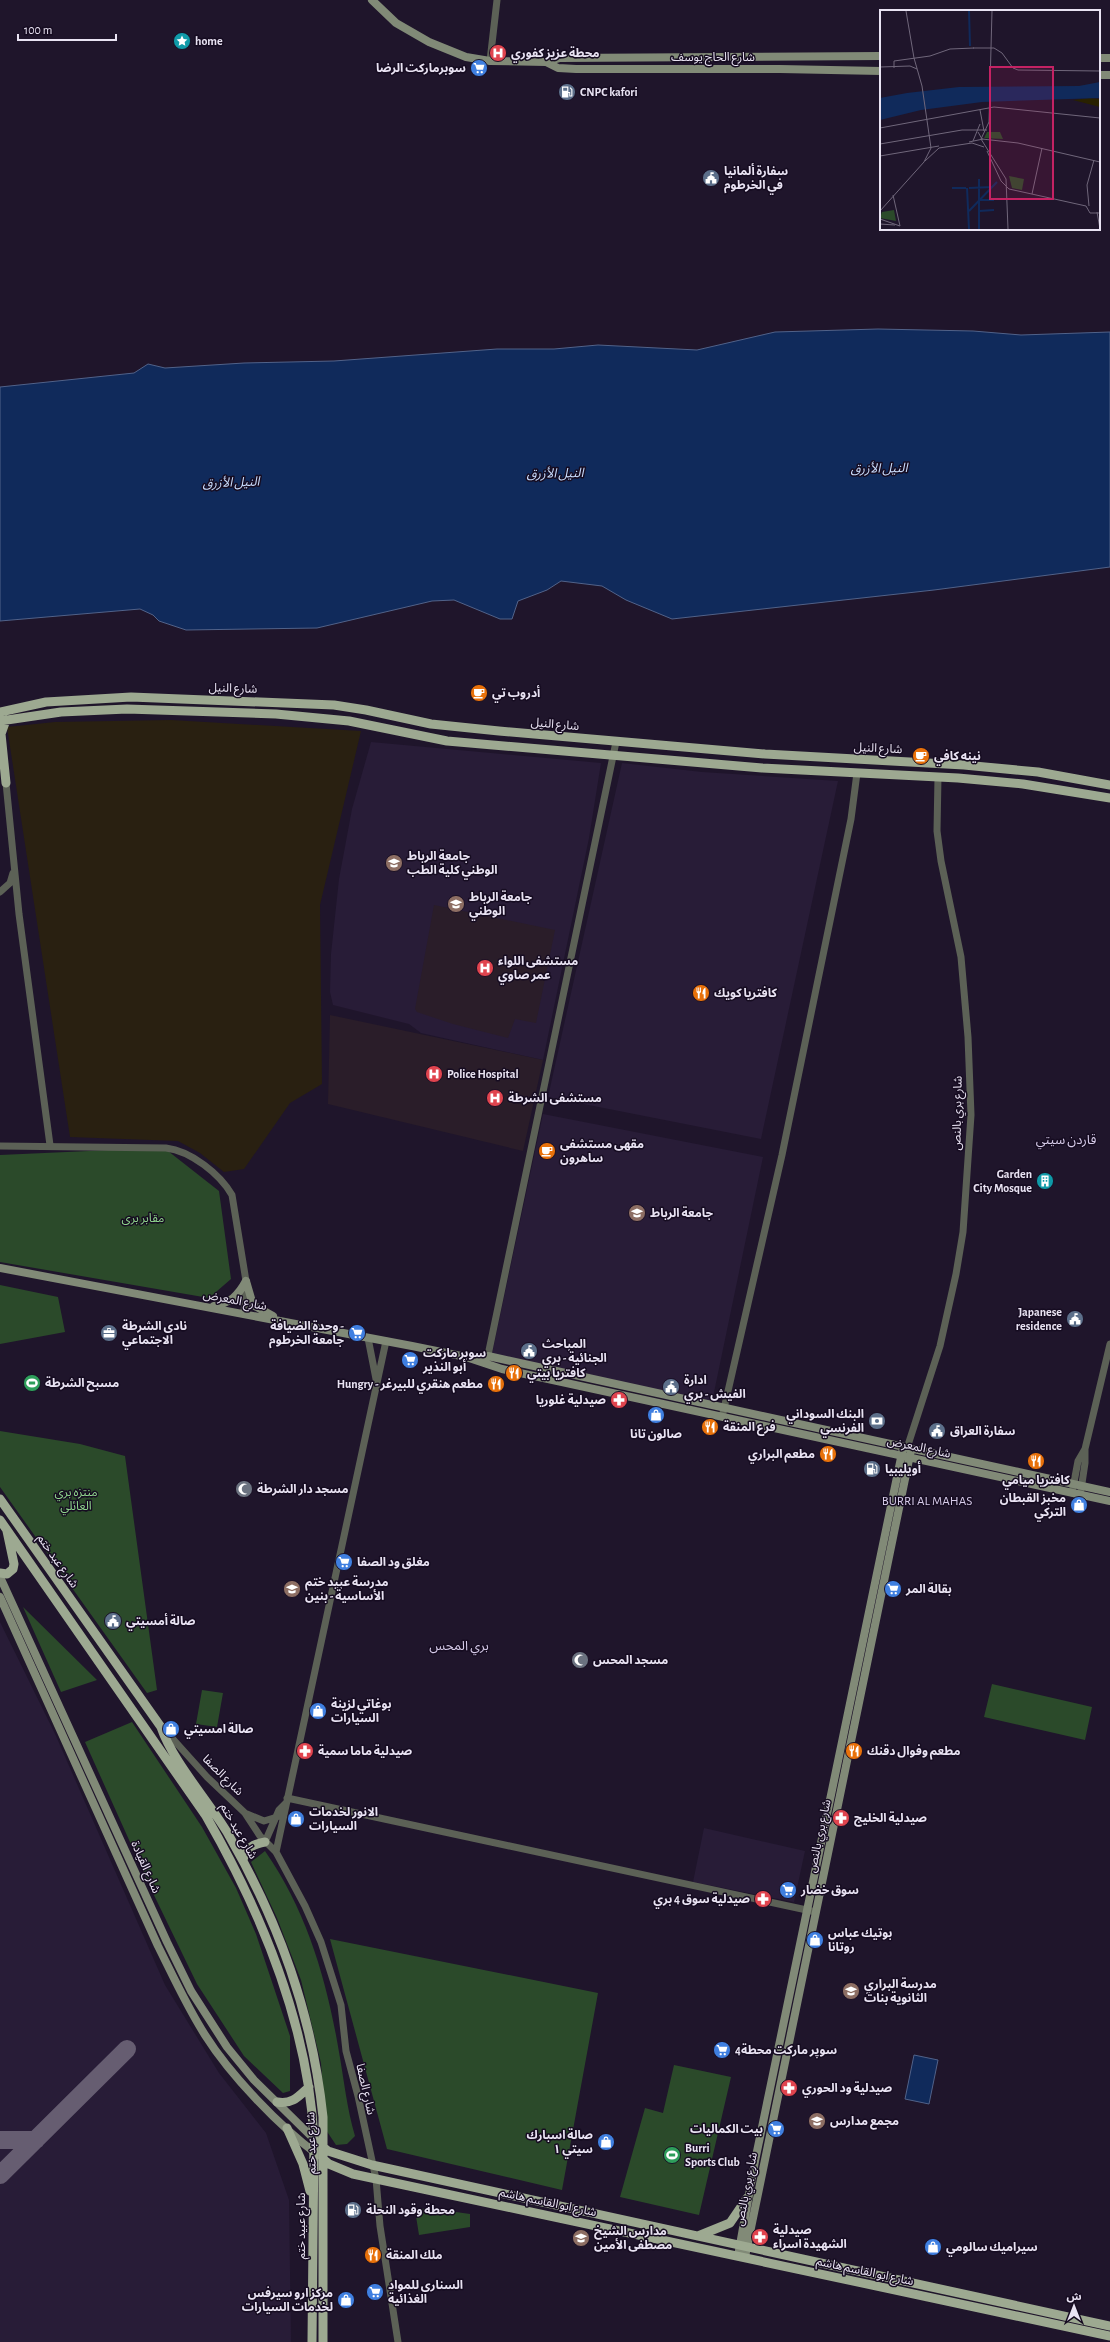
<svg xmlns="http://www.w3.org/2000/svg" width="1110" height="2342" font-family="'Alegreya Sans','Noto Sans Arabic',sans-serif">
	<rect width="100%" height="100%" fill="#1f152b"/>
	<path fill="#281c37" d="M371,742L601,763L589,838L543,1060L421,1033L409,1024L333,1005L330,992L331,954L339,879L352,809Z
		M622,763L702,772L838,781L761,1139L548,1097Z
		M543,1114L763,1157L712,1402L492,1354Z
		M0,1622L56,1736L165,1985L219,2073L266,2133L289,2200L291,2342H0Z
		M704,1828L805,1851L794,1902L693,1882Z"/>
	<path fill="#292011" d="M171,720L361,731L320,905L322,1084L290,1103L244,1169L224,1172L200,1153L178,1141L70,1137L7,727L55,722Z"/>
	<path fill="#2a1d29" d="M434,905L555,930L536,1023L515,1019L508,1038L453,1024L417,1012L415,1009Z
		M330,1015L543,1060L523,1151L328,1104Z"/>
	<path fill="#2b4a2a" d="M111,1150L168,1151L219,1191L231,1279L209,1298L0,1262V1155Z
		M0,1285L58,1297L65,1332L0,1344Z
		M0,1431L80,1444L125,1456L157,1690L147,1693L0,1487Z
		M23,1607L97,1680L61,1692Z
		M992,1684L1092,1707L1085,1740L984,1717Z
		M202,1690L223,1693L217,1727L196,1724Z
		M132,1722L202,1827L236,1888L256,1934L290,2036V2091L283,2093L244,2056L197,1984L152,1891L85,1742Z
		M265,1851C307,1911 327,1981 339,2052C344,2080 347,2109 355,2136L347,2144L336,2145L326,2130L321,2063L301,1980L277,1918L251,1862Z
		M330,1939L598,1993L562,2190L387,2149Z
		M674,2065L731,2077L699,2215L620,2197L645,2108L663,2113Z
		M428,2208L470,2214V2227L419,2235L415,2210Z"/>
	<path fill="#102a5b" stroke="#516289" d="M878,329L973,331L1021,335L1110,332V567L934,590L672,619L626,600L602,586L561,581L547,590L518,601L512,619H500L454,600L432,601L317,628L186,630L159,621L153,615L140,609L0,621V387L134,373L148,364L165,368L244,363L334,361L497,349H554L598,345L697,350L775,332Z
		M914,2055L938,2060L929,2104L905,2099Z"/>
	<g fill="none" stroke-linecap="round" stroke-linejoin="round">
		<path stroke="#665d71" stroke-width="18" d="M0,2140H36
			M0,2175L127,2049"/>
		<path stroke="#5c6156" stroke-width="7" d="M490,61L497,0
			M6,783L19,914L50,1145
			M0,892L10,883L13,873
			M0,1146L166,1148C191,1151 220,1174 232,1195L246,1281L244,1314
			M368,1338L376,1379
			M487,1360L616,742
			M723,1413L782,1155L851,819L857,773
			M903,1448L908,1445L940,1346L956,1274L963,1232L971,1115L968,1037L961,957L941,861L937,831L938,777
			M1081,1490L1085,1463V1449
			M1072,1493L1078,1461L1085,1449L1110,1344
			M163,1728L207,1777L245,1813L260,1836L276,1852L305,1906L321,1942L341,2005L346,2051L358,2096L376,2179L380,2226L398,2342
			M287,1798L816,1912
			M247,1814L264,1821L277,1817
			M265,1842L279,1810L286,1803
			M276,1852L386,1341"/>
		<path stroke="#818a77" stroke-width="8" d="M372,0L396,23L429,42L466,57L490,61L546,62L560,58L881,56
			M1099,58H1110
			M546,62L558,68L576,69H780L881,71
			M1099,75H1110
			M0,1268L412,1346L466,1357L502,1369L1110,1501
			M246,1281L253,1305L273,1316
			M214,1306C230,1303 238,1296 246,1281
			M470,1357L488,1356L1110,1492
			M0,1577L167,1942L191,1991L227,2047L254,2080L316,2141
			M0,1597L158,1946C173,1976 187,2007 205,2035C231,2076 279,2126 318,2155
			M738,2256L755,2161L903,1448
			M745,2257L911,1450"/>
		<path stroke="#9da991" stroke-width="9" d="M0,712L46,702L131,697L334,705L366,710L431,724L499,731L765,754L964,765L1038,772L1110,785
			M6,720L1,734L6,783
			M0,721L61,712L127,709L276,714L349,721L447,741L762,768L958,778L1023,784L1110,798
			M0,1499L161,1727C173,1762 207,1799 227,1832C279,1922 312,2013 323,2117V2342
			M0,1520L206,1816C263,1915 308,2024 314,2139L312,2342
			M0,1573L7,1574L13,1569L14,1564L7,1531
			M243,1860C246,1848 253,1844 265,1842
			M277,2102C292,2105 299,2096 309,2087
			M287,2128L303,2164L310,2191
			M323,2147L328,2151L372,2165L1110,2326
			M323,2159L329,2164L353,2174L1110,2336
			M698,2236L730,2223L747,2198"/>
	</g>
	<defs>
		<g id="sight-disc" transform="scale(0.9)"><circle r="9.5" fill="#0f9aa8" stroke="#160c21"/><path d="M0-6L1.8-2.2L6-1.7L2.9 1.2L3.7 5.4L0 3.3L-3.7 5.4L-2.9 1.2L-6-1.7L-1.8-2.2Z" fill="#fff"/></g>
		<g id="hospital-disc" transform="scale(0.9)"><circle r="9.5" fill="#e0444e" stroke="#160c21"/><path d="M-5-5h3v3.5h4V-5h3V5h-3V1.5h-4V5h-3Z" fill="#fff"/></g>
		<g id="supermarket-disc" transform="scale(0.9)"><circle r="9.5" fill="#3f7fe0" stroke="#160c21"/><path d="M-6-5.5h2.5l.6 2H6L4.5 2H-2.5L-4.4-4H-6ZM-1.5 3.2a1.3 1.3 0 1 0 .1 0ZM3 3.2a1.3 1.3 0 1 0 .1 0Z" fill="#fff"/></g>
		<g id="fuel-disc" transform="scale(0.9)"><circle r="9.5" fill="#5c6f8a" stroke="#160c21"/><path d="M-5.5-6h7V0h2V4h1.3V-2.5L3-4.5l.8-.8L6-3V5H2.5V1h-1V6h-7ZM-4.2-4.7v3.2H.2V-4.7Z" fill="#fff"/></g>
		<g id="civic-disc" transform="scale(0.9)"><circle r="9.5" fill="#5c6f8a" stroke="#160c21"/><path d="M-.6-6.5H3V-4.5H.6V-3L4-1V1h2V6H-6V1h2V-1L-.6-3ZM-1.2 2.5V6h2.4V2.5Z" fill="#fff"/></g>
		<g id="cafe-disc" transform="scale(0.9)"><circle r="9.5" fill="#e8710a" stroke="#160c21"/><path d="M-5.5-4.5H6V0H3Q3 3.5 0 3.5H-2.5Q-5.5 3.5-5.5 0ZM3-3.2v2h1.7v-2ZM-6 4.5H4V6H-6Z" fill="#fff"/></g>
		<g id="university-disc" transform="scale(0.9)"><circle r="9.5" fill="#8d6e63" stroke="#160c21"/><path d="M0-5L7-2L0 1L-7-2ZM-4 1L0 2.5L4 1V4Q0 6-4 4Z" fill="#fff"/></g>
		<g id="restaurant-disc" transform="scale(0.9)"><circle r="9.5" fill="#e8710a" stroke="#160c21"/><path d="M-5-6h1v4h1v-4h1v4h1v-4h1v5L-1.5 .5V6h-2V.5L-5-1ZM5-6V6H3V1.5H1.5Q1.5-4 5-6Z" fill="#fff"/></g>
		<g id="building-disc" transform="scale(0.9)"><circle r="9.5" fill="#0f9aa8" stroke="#160c21"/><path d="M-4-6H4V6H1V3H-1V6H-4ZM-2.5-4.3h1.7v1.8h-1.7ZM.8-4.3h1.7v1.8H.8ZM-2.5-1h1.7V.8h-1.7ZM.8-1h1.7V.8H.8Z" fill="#fff"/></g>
		<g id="office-disc" transform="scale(0.9)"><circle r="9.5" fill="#5c6f8a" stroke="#160c21"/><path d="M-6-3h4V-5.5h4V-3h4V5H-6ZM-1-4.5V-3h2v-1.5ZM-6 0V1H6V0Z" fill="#fff"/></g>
		<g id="stadium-disc" transform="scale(0.9)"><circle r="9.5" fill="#2e9e5b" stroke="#160c21"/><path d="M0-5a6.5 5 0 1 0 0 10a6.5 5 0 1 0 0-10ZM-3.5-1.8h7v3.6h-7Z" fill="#fff"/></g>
		<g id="pharmacy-disc" transform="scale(0.9)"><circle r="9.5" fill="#e0444e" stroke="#160c21"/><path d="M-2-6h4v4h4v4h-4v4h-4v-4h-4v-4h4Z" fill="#fff"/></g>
		<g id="shop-disc" transform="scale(0.9)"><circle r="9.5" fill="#3f7fe0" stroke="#160c21"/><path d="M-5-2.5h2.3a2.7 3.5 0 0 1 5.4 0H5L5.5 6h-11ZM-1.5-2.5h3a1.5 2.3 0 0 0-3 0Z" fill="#fff"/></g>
		<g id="bank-disc" transform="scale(0.9)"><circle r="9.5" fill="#5c6f8a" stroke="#160c21"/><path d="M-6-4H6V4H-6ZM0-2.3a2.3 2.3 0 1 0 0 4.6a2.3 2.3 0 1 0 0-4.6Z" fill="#fff"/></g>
		<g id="mosque-disc" transform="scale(0.9)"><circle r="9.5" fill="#6b7280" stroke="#160c21"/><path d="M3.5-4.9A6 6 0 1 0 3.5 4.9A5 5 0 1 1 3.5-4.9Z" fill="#fff"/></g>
		<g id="school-disc" transform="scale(0.9)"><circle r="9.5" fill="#8d6e63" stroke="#160c21"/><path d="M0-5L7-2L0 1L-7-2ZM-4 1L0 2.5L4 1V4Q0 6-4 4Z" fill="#fff"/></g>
	</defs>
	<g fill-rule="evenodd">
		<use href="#sight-disc" x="182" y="41"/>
		<use href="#hospital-disc" x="498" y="53"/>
		<use href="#supermarket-disc" x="479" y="68"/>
		<use href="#fuel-disc" x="567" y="92"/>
		<use href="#civic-disc" x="711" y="178"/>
		<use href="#cafe-disc" x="479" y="693"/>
		<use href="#cafe-disc" x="921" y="756"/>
		<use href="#university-disc" x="394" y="863"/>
		<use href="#university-disc" x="456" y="904"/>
		<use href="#hospital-disc" x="485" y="968"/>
		<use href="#restaurant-disc" x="701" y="993"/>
		<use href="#hospital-disc" x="434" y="1074"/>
		<use href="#hospital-disc" x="495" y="1098"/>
		<use href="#cafe-disc" x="547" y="1151"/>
		<use href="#building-disc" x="1045" y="1181"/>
		<use href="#university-disc" x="637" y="1213"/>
		<use href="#civic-disc" x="1075" y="1319"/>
		<use href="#office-disc" x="109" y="1333"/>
		<use href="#supermarket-disc" x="357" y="1333"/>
		<use href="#civic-disc" x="529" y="1351"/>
		<use href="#supermarket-disc" x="410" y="1360"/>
		<use href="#restaurant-disc" x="514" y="1373"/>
		<use href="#stadium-disc" x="32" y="1383"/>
		<use href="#restaurant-disc" x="496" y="1384"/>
		<use href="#civic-disc" x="671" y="1387"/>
		<use href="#pharmacy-disc" x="619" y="1400"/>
		<use href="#shop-disc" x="656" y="1415"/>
		<use href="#bank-disc" x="877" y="1421"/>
		<use href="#restaurant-disc" x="710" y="1427"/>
		<use href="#civic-disc" x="937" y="1431"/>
		<use href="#restaurant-disc" x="828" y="1454"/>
		<use href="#restaurant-disc" x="1036" y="1461"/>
		<use href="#fuel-disc" x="872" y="1469"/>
		<use href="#mosque-disc" x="244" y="1489"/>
		<use href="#shop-disc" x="1079" y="1505"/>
		<use href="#supermarket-disc" x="344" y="1562"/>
		<use href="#school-disc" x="292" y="1589"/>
		<use href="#supermarket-disc" x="893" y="1589"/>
		<use href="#civic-disc" x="113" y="1621"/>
		<use href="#mosque-disc" x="580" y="1660"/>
		<use href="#shop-disc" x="318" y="1711"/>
		<use href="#shop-disc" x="171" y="1729"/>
		<use href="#pharmacy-disc" x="305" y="1751"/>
		<use href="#restaurant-disc" x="854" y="1751"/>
		<use href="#pharmacy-disc" x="841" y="1818"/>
		<use href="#shop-disc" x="296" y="1819"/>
		<use href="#supermarket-disc" x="788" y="1890"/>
		<use href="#pharmacy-disc" x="763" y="1899"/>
		<use href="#shop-disc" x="815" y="1940"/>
		<use href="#school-disc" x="851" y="1991"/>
		<use href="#supermarket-disc" x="722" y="2050"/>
		<use href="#pharmacy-disc" x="789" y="2088"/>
		<use href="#school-disc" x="817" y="2121"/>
		<use href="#supermarket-disc" x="776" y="2129"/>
		<use href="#shop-disc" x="606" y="2142"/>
		<use href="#stadium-disc" x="672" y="2155"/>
		<use href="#fuel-disc" x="353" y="2210"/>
		<use href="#pharmacy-disc" x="760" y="2237"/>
		<use href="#school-disc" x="581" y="2238"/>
		<use href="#shop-disc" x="933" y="2247"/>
		<use href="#restaurant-disc" x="373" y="2255"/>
		<use href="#supermarket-disc" x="375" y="2292"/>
		<use href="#shop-disc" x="346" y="2300"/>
	</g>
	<g text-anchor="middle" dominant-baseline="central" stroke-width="3" stroke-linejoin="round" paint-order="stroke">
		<g font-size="12" font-weight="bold" fill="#e9e3f3" stroke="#160c21" text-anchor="start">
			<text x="195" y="41">home</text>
			<text x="511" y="53">محطة عزيز كفوري</text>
			<text x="466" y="68" text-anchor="end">سوبرماركت الرضا</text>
			<text x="580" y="92">CNPC kafori</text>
			<text x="724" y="171">سفارة ألمانيا<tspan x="724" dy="14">في الخرطوم</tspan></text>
			<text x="492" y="693">أدروب تي</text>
			<text x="934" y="756">نينه كافي</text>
			<text x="407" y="856">جامعة الرباط<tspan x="407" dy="14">الوطني كلية الطب</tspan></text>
			<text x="469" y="897">جامعة الرباط<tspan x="469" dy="14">الوطني</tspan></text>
			<text x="498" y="961">مستشفى اللواء<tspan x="498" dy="14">عمر صاوي</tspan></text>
			<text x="714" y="993">كافتريا كويك</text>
			<text x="447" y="1074">Police Hospital</text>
			<text x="508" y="1098">مستشفى الشرطة</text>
			<text x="560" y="1144">مقهى مستشفى<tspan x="560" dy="14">ساهرون</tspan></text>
			<text x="1032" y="1174" text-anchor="end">Garden<tspan x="1032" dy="14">City Mosque</tspan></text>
			<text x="650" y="1213">جامعة الرباط</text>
			<text x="1062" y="1312" text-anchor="end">Japanese<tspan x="1062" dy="14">residence</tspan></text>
			<text x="122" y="1326">نادي الشرطة<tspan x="122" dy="14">الاجتماعي</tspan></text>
			<text x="344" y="1326" text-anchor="end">وحدة الضيافة -<tspan x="344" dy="14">جامعة الخرطوم</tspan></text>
			<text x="542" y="1344">المباحث<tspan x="542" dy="14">الجنائية - بري</tspan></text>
			<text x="423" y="1353">سوبر ماركت<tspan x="423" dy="14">أبو النذير</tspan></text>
			<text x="527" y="1373">كافتريا بيتي</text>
			<text x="684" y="1380">ادارة<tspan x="684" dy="14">الفيش - بري</tspan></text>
			<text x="45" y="1383">مسبح الشرطة</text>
			<text x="483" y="1384" text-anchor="end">Hungry - مطعم هنقري للبيرغر</text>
			<text x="606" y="1400" text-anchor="end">صيدلية غلوريا</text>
			<text x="864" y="1414" text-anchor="end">البنك السوداني<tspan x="864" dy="14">الفرنسي</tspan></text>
			<text x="723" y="1427">فرع المنقة</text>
			<text x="950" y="1431">سفارة العراق</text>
			<text x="656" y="1434" text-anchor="middle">صالون تانا</text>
			<text x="815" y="1454" text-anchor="end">مطعم البراري</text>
			<text x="885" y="1469">أويليبيا</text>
			<text x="1036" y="1480" text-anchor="middle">كافتريا ميامي</text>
			<text x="257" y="1489">مسجد دار الشرطة</text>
			<text x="1066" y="1498" text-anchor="end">مخبز القبطان<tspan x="1066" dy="14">التركي</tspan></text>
			<text x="357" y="1562">مغلق ود الصفا</text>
			<text x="305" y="1582">مدرسة عبيد ختم<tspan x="305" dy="14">الأساسية - بنين</tspan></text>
			<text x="906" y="1589">بقالة المر</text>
			<text x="126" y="1621">صالة أمسيتي</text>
			<text x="593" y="1660">مسجد المحس</text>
			<text x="331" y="1704">بوغاتي لزينة<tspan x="331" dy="14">السيارات</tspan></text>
			<text x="184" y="1729">صالة امسيتي</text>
			<text x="318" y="1751">صيدلية ماما سمية</text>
			<text x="867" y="1751">مطعم وفوال دقنك</text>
			<text x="309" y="1812">الانور لخدمات<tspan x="309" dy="14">السيارات</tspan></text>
			<text x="854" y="1818">صيدلية الخليج</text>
			<text x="801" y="1890">سوق خضار</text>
			<text x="750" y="1899" text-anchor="end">صيدلية سوق 4 بري</text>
			<text x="828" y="1933">بوتيك عباس<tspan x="828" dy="14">روتانا</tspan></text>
			<text x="864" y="1984">مدرسة البراري<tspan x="864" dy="14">الثانوية بنات</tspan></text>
			<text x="735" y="2050">سوپر مارکت محطة4</text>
			<text x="802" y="2088">صيدلية ود الحوري</text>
			<text x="830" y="2121">مجمع مدارس</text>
			<text x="763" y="2129" text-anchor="end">بيت الكماليات</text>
			<text x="593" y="2135" text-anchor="end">صالة اسبارك<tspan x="593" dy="14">سيتي ١</tspan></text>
			<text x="685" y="2148">Burri<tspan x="685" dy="14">Sports Club</tspan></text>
			<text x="366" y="2210">محطة وقود النحلة</text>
			<text x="773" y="2230">صيدلية<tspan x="773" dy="14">الشهيدة اسراء</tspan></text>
			<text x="594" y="2231">مدارس الشيخ<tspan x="594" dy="14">مصطفى الأمين</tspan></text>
			<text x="946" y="2247">سيراميك سالومي</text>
			<text x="386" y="2255">ملك المنقة</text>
			<text x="388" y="2285">السناري للمواد<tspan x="388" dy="14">الغذائية</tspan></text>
			<text x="333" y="2293" text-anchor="end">مركز ارو سيرفس<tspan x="333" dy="14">لخدمات السيارات</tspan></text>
		</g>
		<g font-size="12" fill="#e9e3f3" stroke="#160c21">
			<text x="713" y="57">شارع الحاج يوسف</text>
			<text transform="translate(233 688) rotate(2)">شارع النيل</text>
			<text transform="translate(555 724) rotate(5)">شارع النيل</text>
			<text transform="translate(878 748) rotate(3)">شارع النيل</text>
			<text transform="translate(957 1113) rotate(-89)">شارع بري بالنص</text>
			<text transform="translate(235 1300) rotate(11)">شارع المعرض</text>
			<text transform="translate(919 1447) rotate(12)">شارع المعرض</text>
			<text transform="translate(58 1561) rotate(55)">شارع عبد ختم</text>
			<text transform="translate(223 1775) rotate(45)">شارع الصفا</text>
			<text transform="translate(239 1831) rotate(60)">شارع عبد ختم</text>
			<text transform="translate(819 1836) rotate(-78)">شارع بري بالنص</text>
			<text transform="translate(146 1867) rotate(66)">شارع القيادة</text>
			<text transform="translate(366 2089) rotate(77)">شارع الصفا</text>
			<text transform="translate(311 2143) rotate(-91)">شارع عبد ختم</text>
			<text transform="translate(746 2189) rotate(-79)">شارع بري بالنص</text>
			<text transform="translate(548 2202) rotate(12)">شارع ابو القاسم هاشم</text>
			<text transform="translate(301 2226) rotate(-90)">شارع عبيد ختم</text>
			<text transform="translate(865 2271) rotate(12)">شارع ابو القاسم هاشم</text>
		</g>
		<g font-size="12" fill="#91d88e" stroke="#160c21">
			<text x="143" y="1218">مقابر برى</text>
			<text x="76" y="1492">منتزه بري<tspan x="76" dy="14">العائلي</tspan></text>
		</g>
		<g font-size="13" font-style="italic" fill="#c8dbfc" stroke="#160c21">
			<text transform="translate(879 469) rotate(-1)">النيل الأزرق</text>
			<text transform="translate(555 474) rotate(-1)">النيل الأزرق</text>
			<text transform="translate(231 483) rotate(-2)">النيل الأزرق</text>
		</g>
		<g font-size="13" fill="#d7ccea" stroke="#160c21">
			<text x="1066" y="1140">قاردن سيتي</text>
			<text x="927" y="1501">BURRI AL MAHAS</text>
			<text x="459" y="1646">بري المحس</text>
		</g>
	</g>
	<g transform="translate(880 10)">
		<rect width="220" height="220" fill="#1f152b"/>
		<path d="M107,122H120L123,129L104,128ZM129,166L144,169L142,180L132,178ZM14,200L16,211L0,208L2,202Z" fill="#2b4a2a"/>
		<path d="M220,89V97L193,90L210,88Z" fill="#292101"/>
		<path d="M220,72V88L102,92L41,100L0,110V88L27,83L79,77L199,76Z" fill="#102a5b"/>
		<path fill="none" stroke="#102a5b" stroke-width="2" d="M89,1L90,36M99,169V219M72,178H86M87,178L89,219M89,178L112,177M100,190H114M89,201L117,172M99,201L114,200"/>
		<path fill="none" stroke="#70677b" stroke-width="1" d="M112,1L109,112L101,129L126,169L128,219M93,38H114L122,43L133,58L138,60L220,61M0,57L30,56L37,59M14,58V51L50,46L70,39L94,38M100,100L104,121M0,118L114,97L220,108M98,122L102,129L138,133L220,152M93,131L100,114M89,132L103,129M0,134L82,120H107M107,141L121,171L129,179L206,196L210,203H220M0,146L59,136M45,151L59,138L92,133L104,137M152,184L162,138M13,185L20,216M209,196L207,175L214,150M0,201L44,152L51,138L42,76L34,48L26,1M217,202L220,219M0,209L20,216M0,214L15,215"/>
		<path fill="#c42263" fill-opacity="0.15" stroke="#c42263" stroke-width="2" d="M110,57H173V189H110Z"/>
		<rect width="220" height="220" fill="none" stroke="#e9e3f3" stroke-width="2"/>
	</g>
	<g transform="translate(1074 2306)" stroke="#160c21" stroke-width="3" paint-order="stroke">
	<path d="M0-3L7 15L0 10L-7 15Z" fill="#e9e3f3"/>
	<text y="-6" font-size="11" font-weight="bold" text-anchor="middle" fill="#e9e3f3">ش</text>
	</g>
	<path d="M18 34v6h98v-6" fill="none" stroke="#e9e3f3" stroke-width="2"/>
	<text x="24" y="34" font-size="12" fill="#e9e3f3" stroke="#160c21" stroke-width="3" paint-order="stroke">100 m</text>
</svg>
